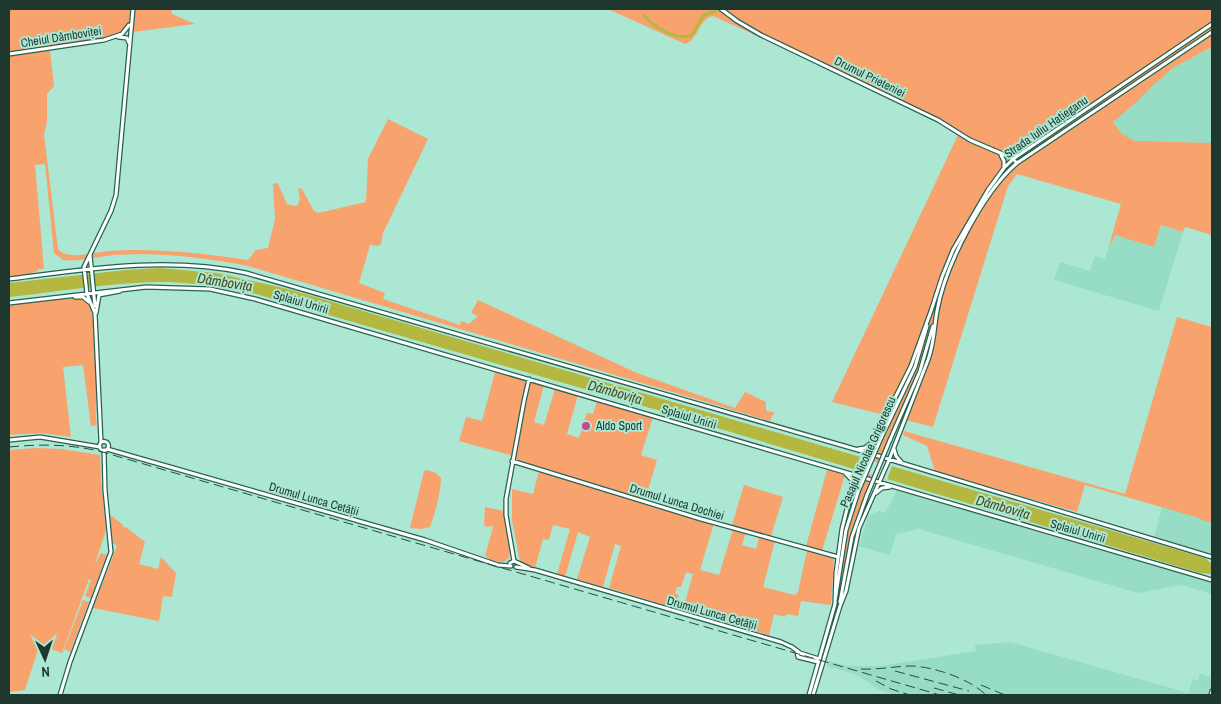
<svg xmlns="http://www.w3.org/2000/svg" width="1221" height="704" font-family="'Archivo Narrow',sans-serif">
	<rect width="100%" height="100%" fill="#abe7d2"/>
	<path fill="#97dcc5" d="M1212,47V143L1139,142L1132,140L1122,134L1113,121L1139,100L1151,87L1174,67Z
		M1161,225L1183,232L1159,311L1054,280L1060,262L1090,271L1095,256L1105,259L1110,242L1113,243L1115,235L1154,247Z
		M897,490L923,496L1212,582V594L1181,585L1138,593L919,529L896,534L890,555L859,546L868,516L879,511L885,513Z
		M1162,507L1199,518V519L1212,523V554L1154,537Z
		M1010,642L1188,693L1193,679L1198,681L1200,674L1211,677L1212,675V695H895L880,690L857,675L827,666L828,661L847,666H881L976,651L975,645Z"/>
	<path fill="#f8a26e" d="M9,9H171L172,14L195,24L133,32V28H125L118,34L101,39L9,52Z
		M608,9H1212V47L1174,67L1151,87L1139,100L1113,122L1122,134L1135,141L1212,143V235L1185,227L1183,232L1161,225L1154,247L1115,235L1112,243L1110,242L1121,204L1017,174L1008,186L933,427L898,418L856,518L848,546L840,597L838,598L845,545L854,507L893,417L832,402L959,133L806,58L713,16C698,19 699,40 685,44Z
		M50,50L54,86L47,94V121L44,135L58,249C66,261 96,252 109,251C155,248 202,253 248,260L256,250L268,248L275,219L273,184L275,183L278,184L287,204L294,206L298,205L300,198L298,188L302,189L314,211L318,213L366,202L368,159L388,119L428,139L383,233L381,244L378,246L370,245L359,283L385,293L383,299L460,325L461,321L469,324L478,316L471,313L478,300L637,373L735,408L745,392L766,402V411L774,412L770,421L248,266C204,257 158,252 113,255C97,257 79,262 63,260L54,253L45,164L35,165L44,269H38V271L33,272V274L9,277V56Z
		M77,298C81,298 85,299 88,302C95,310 97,373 97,387C97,400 94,412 97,425L91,426L83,365L63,367L71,437L41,433L9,435V304Z
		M1177,317L1212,327V523L1199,519V518L1085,485L1077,512L935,471L927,446L903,435L904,431L1125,494Z
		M495,372L544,385L534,422L544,425L555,389L578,395L567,434L579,438L587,413L593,414L597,401L653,417L641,455L657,460L644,503L714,523L700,570L719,575L733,529L746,532L742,545L756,549L759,537L775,541L763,587L795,595L798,592L807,551L834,559L831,605L801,601L798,616L786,614L785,617L774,614L769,635L683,610L693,574L686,572L681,587H677L675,593L679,595L675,608L609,588L621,546L615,544L603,587L577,579L590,537L578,532L565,577L557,574L570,529L553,525L549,540L543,539L535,568L520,562L512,520V489L533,494L540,467L518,460L510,455L459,441L466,417L482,421Z
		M36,448L61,449L100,455L101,480L106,530L95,564L101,553L107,555L91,598L85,596L91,580L89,579L62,653L51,649L38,650L25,690L9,692V450Z
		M427,470L436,473L441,478C441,492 435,513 430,527L421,529L410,528L424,471Z
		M827,470L845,475L822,551L806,546Z
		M744,485L783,497L771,536L732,525Z
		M485,507L504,511L510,549L509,558L504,562L493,561L485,556L493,527L492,526L486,527L484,524Z
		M112,516L122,524L124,528L126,527L145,542L139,564L158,569L161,557L176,573L172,597L163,596L159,621L93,608L117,546L113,543L110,518Z
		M83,600L89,602L70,652L64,649Z"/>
	<path fill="#b4b841" d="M160,268L217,273L288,289L1205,558L1212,564V574L1200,573L664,412L256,294C224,287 193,282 161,282C112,282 58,292 9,297V283L125,270Z"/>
	<path fill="#abe7d2" d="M860,457L892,466L887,480L855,470Z"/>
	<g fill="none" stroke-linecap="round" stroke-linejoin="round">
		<path stroke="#b4b841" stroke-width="3" d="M644,15C650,25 679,42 691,35C696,32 699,20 704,15L716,11"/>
		<g stroke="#276251" stroke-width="5.5">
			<path id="secondary" d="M721,9L737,21L761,35L938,120L970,140L1012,158L1017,163
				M118,37L127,38L129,43
				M9,54L104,40L122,34L129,25
				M1001,155L1004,161V167
				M90,255L95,306
				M9,279C88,269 167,256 246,273L865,452L1212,557
				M75,297H83L89,302
				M9,303L146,287L210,289L255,299L1212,580
				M95,313L87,294L84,267L111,211L116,195L133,9
				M95,313L101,442
				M96,313L99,295L120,291
				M881,438L915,367L927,326
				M9,440L40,437L100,447
				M890,440L920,371L933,326
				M99.5 446a4.5 4.5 0 1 1 9 0a4.5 4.5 0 1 1-9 0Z
				M107,449L425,540L498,565L511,566
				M858,449L865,448L870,444
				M894,449L896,456L902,463
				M512,461L701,519L838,557
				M846,474L852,480L854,488
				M876,493L882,488L890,487
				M514,561L506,515V499L524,401L529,379
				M510,563L514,561L529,568
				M516,567L535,570L781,642L792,647L800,653L819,659
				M835,601L846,530L858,492
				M840,602L852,537L867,495
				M797,652L798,657L818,662
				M60,695L70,662L111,552L105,490L104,450
				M809,695L835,604L836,573L842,529L848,505L858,476L869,450L911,366L931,311L942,277L953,250L988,190L1004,168L1013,159L1212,24
				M813,695L840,606L846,591L859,528L889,460L928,360C934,344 934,328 937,311C945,266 982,193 1017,163L1212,32
				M1211,695L1212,691"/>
		</g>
		<use href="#secondary" stroke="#fff" stroke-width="3"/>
		<path stroke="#2d4a40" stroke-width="1" stroke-dasharray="10 5" stroke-linecap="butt" d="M9,447C40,444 68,444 99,451L940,695
			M861,669C878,670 895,666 912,666C935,667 970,679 986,695
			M895,671L969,691
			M876,681L891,689L910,695
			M981,685L1005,695
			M934,688L959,695"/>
		<g stroke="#276251" stroke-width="5.5" stroke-linecap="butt">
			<path id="secondary-bridge" d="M858,492L881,438
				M867,495L890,440"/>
		</g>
		<use href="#secondary-bridge" stroke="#fff" stroke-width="3"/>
	</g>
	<circle fill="#cb478c" stroke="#abe7d2" stroke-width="2" cx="586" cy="426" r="5"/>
	<g text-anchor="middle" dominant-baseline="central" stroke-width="4" stroke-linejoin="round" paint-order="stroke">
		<g font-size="12" fill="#1e372f" stroke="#abe7d2">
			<text transform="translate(61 37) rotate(-9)">Cheiul Dâmboviței</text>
			<text transform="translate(870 77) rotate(26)">Drumul Prieteniei</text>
			<text transform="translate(1046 127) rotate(-35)">Strada Iuliu Hațieganu</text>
			<text transform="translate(301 302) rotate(16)">Splaiul Unirii</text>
			<text transform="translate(689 417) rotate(17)">Splaiul Unirii</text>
			<text transform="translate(868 452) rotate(-66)">Pasajul Nicolae Grigorescu</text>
			<text transform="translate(314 499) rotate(16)">Drumul Lunca Cetății</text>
			<text transform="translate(677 502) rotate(17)">Drumul Lunca Dochiei</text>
			<text transform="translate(1078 531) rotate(16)">Splaiul Unirii</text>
			<text transform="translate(712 613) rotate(16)">Drumul Lunca Cetății</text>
		</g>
		<g font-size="12" fill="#1e372f" stroke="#abe7d2" text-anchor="start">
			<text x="596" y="426">Aldo Sport</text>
		</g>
		<g font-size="14" font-style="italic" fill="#494b1c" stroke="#abe7d2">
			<text transform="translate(225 282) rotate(9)">Dâmbovița</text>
			<text transform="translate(615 392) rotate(16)">Dâmbovița</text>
			<text transform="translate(1003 507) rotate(16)">Dâmbovița</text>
		</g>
	</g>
	<rect width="1221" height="704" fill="none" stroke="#1e372f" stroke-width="20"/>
	<g transform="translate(45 659) rotate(177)" stroke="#abe7d2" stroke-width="4" paint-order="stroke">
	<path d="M0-4L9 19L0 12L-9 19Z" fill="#1e372f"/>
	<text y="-8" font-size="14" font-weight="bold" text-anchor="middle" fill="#1e372f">N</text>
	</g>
</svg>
